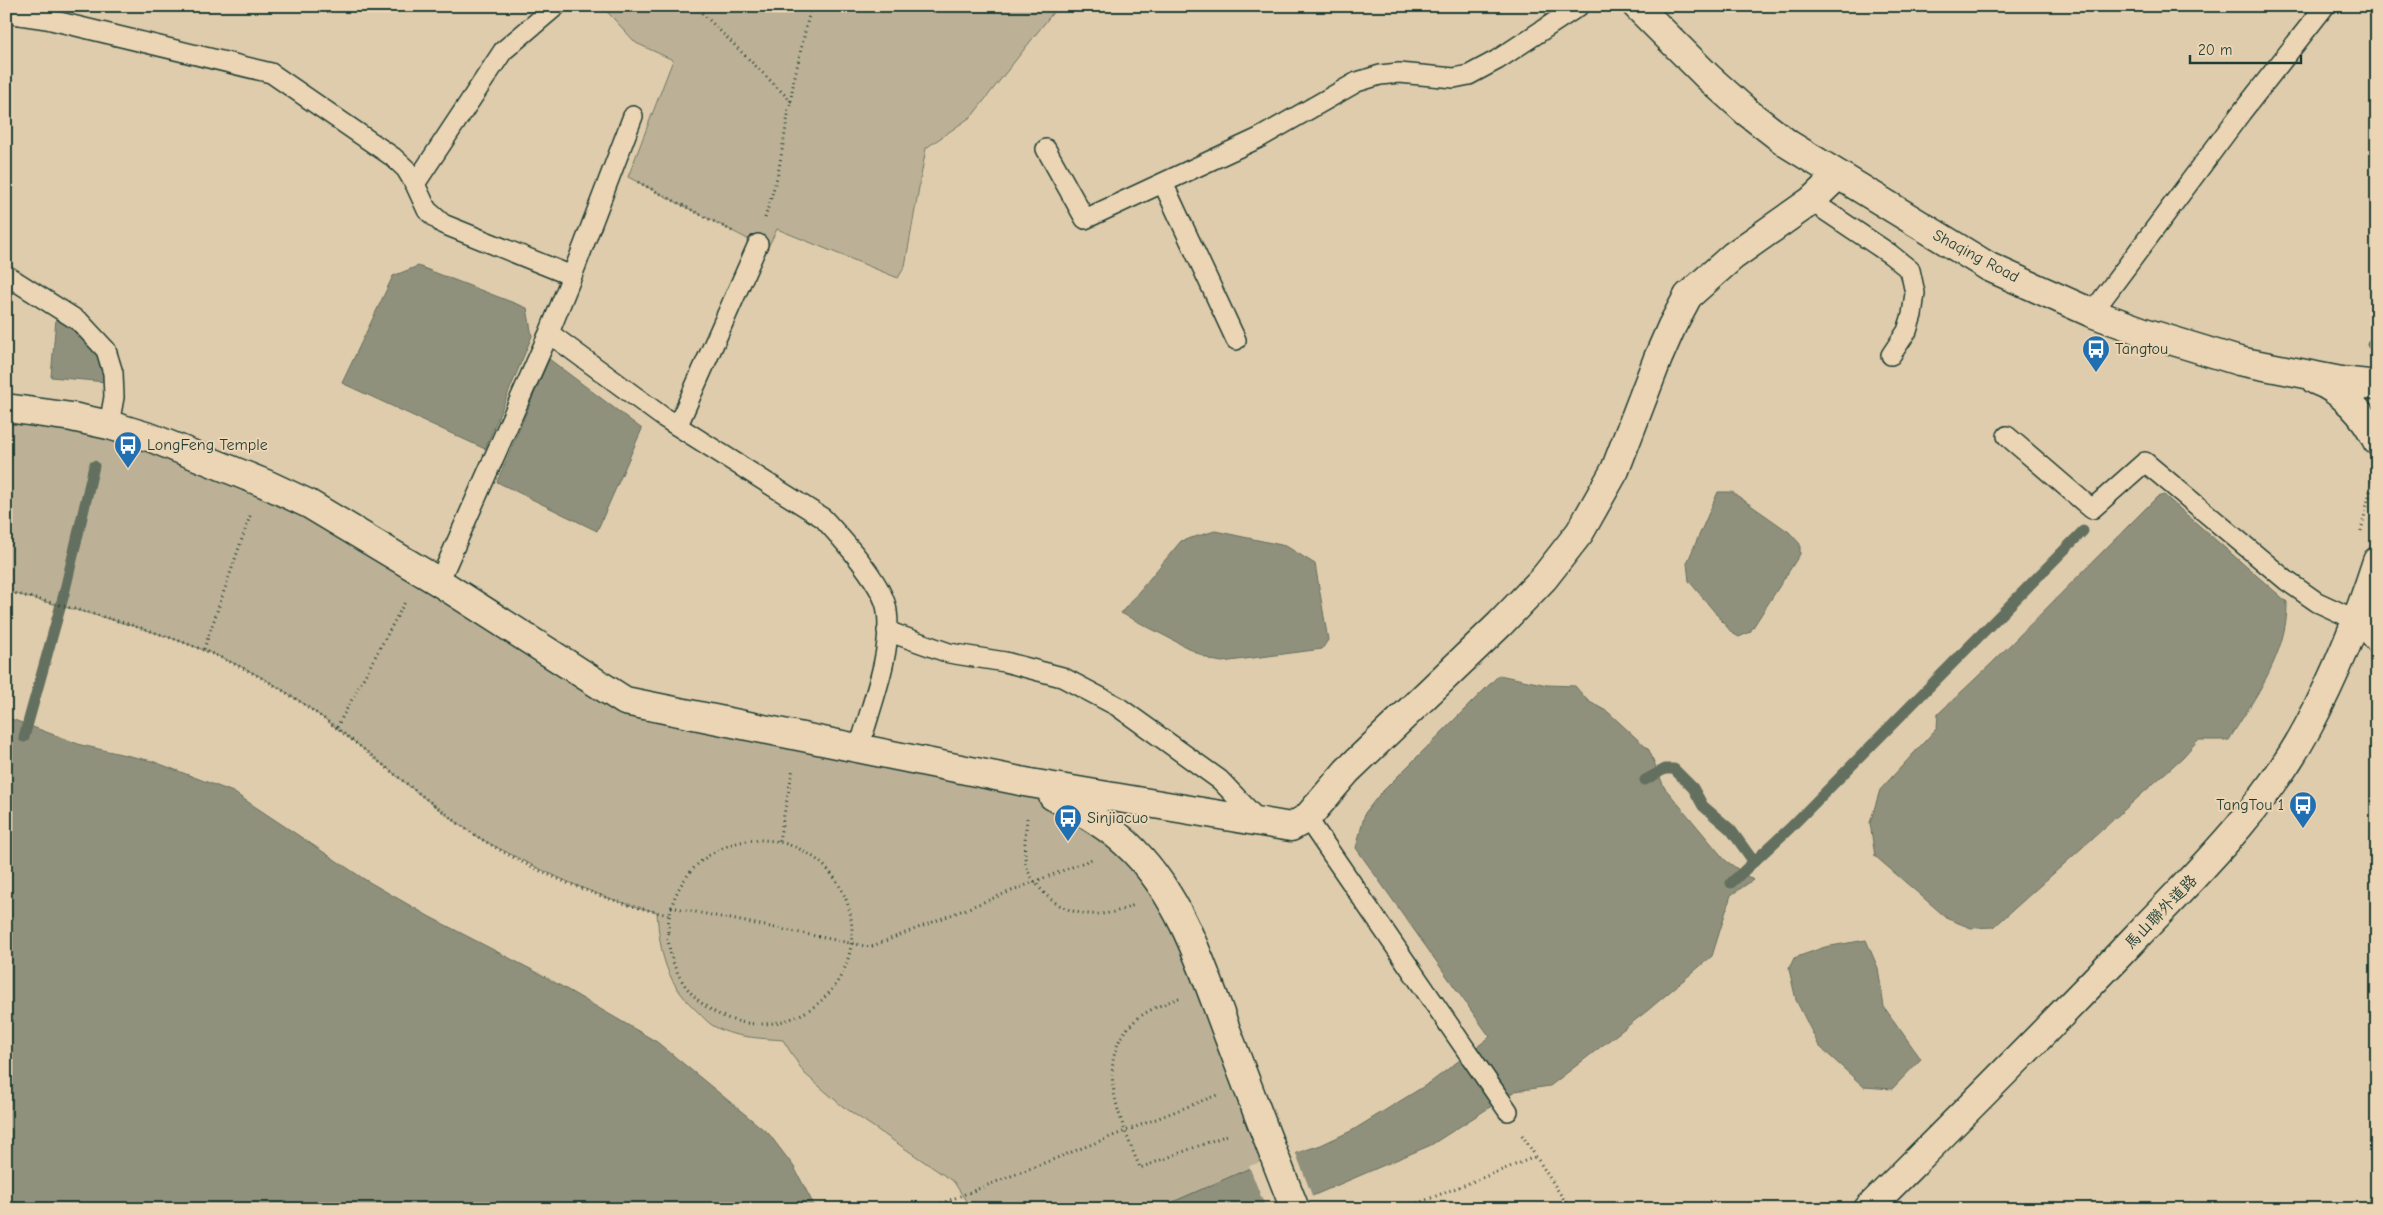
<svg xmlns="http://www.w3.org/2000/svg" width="2383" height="1215" font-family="'Comic Neue','LXGW WenKai TC',sans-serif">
	<rect width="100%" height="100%" fill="#dfccac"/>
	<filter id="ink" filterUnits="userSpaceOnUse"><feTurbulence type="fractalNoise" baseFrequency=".02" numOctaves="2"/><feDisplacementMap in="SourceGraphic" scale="10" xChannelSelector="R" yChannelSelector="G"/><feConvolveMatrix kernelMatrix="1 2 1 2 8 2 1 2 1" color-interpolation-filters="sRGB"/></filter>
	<g filter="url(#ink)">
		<path fill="#bcb196" stroke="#6e7765" d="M602,6H1058L972,116L926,148L905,266L898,278L777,229L767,249L628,177L673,60L636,43Z
			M6,408L235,471L625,701L1030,783L1152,872L1276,1159L1248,1169L1157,1209H971L954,1182L841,1105L804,1073L783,1040C761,1038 732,1038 712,1025C707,1022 702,1016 698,1012C666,983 660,955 657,912C608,901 561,880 516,857C503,850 489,844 476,836C406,789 346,728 273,684C191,635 97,617 6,591Z"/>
		<path fill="#90917b" stroke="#636f5f" d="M418,266L527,308L532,336L485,449L342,383L393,276Z
			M56,319L70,324L102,358L106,382L51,377Z
			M549,359L642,429L597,531L497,482Z
			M1718,492H1732L1789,532L1800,544V554L1750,632L1739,637L1732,633L1689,581L1687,563Z
			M2164,495L2287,602C2288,653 2255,697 2229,740H2198L2183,757L1994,927L1971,928L1948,919L1875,856L1870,823L1880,790L1937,728L1938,714L1992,663L2157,497Z
			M1215,531L1286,546L1315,564L1328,640L1322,649L1222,662L1211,660L1121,613L1181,541Z
			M1499,675L1547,685L1575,686L1588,701L1608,712L1649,750L1664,787L1725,860L1753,880L1731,895L1712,956L1647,1011L1550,1086L1515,1091L1431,1145L1282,1209H1157L1248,1169L1321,1145L1353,1130L1431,1082L1490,1037L1356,848L1365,813L1379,795Z
			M6,717L81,745L152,761L233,792L364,879L430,917L542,975L657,1042L769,1134L794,1167L816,1209H6Z
			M1866,940L1878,968L1884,1007L1921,1059L1892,1089L1864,1087L1819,1046L1796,1000L1789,969L1794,958L1825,947Z"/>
		<path fill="#dfccac" d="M1295,1151L1313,1198L1288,1209H1266L1249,1166Z"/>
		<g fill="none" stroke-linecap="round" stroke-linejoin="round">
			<path stroke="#636f5f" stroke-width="11" d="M2372,344L2377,340
				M24,737L64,594L94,466
				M1645,780L1665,769H1674L1693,788L1703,806L1731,830L1754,862
				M1731,883L1790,828L2083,531"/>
			<g stroke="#1f3d34" stroke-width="22">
				<path id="service" d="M6,13L47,19L271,73L393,157L406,169L415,184
					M1046,149L1085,219L1259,138L1357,82L1380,75L1399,73L1454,78L1469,75L1497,60L1579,6
					M1163,183L1236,340
					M1811,201L1890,254L1910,270L1915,293L1912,315L1907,331L1891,355
					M6,275L80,322L106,350L113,373L114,397L109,425
					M572,276L633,116
					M2092,313L2241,113L2325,6
					M549,333L572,276L443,224L427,210L415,184L503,51L556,6
					M678,425L758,244
					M2007,436L2092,509L2145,462L2287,581L2317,602L2356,620L2377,644
					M439,582L549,333L663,417L823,518C841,538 884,584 887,611C893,654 870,707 859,749
					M887,631L949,653L1005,662L1062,677L1117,706L1220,780L1261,823
					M1307,818L1508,1111"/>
			</g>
			<g stroke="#1f3d34" stroke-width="31">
				<path id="tertiary" d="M6,408L72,417L109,425L152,438L266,484L309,504L439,582L625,701L1030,783L1291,827L1307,818L1347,771L1500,624L1544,578L1580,532L1615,470L1658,358L1672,326L1688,296L1733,256L1811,201L1838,175
					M1053,796C1082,811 1111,827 1134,851C1183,901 1204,972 1228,1035C1250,1093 1272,1151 1295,1209"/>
			</g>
			<g stroke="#1f3d34" stroke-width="31">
				<path id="secondary" d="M1637,6L1708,77L1747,112L1788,144L1989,267L2092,313L2144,332L2239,361L2341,381L2377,385
					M2315,380C2341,389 2366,416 2377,441
					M1868,1209C1958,1119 2048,1030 2136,937C2198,872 2265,807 2308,727C2336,674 2359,617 2377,561"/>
			</g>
			<path stroke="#1f3d34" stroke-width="3" stroke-dasharray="1 4" stroke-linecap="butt" d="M695,6L792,102
				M638,182L732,231
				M765,218L778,174L794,80L811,6
				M2361,531L2374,474
				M6,591C97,615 191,636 272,684C333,720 385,769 441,810C453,819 465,829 478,837C534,872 605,902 669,915
				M204,649L251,513
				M337,727L406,600
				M1027,818C1026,832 1023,850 1026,864C1028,873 1033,880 1039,887C1063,918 1102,921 1136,904
				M668 932a92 92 0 1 1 184 0a92 92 0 1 1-184 0Z
				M779,841L793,768
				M671,907L870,947L1092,859
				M1179,998C1166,1003 1152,1008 1141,1016C1088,1054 1121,1122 1140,1168L1230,1134
				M1522,1135L1570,1209
				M927,1209L1217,1095
				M1403,1209L1535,1157"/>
			<use href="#service" stroke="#ebd5b4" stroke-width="19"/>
			<use href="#tertiary" stroke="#ebd5b4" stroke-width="28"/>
			<use href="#secondary" stroke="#ebd5b4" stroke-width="28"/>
		</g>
	</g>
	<defs>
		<g id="bus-pin" transform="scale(1.4375)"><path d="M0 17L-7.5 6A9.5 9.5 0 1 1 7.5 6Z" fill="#1f6fb2" stroke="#ebd5b4"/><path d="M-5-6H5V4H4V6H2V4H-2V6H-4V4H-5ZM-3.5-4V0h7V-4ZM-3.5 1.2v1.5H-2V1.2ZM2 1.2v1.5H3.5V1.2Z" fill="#fff"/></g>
	</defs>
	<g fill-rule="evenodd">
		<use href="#bus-pin" x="2096" y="349"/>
		<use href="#bus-pin" x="128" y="445"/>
		<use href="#bus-pin" x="2303" y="805"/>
		<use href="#bus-pin" x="1068" y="818"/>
	</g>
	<g text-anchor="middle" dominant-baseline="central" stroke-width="4" stroke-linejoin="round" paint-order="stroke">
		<g font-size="16" fill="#1f3d34" stroke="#ebd5b4">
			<text transform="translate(1976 256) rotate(28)">Shaqing Road</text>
			<text transform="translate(2161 912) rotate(-46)">馬山聯外道路</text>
		</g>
		<g font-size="16" fill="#1f3d34" stroke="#ebd5b4" text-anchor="start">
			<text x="2115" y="349">Tangtou</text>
			<text x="147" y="445">LongFeng Temple</text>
			<text x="2284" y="805" text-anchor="end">TangTou 1</text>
			<text x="1087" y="818">Sinjiacuo</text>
		</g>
	</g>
	<rect width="2383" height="1215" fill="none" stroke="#ebd5b4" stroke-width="25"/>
	<rect x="12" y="12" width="2358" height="1190" fill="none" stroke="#1f3d34" stroke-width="2" filter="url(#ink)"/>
	<path d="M2190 55v8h111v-8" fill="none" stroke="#1f3d34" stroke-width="2.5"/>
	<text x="2198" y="55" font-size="15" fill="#1f3d34" stroke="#ebd5b4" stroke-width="4" paint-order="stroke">20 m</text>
</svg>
